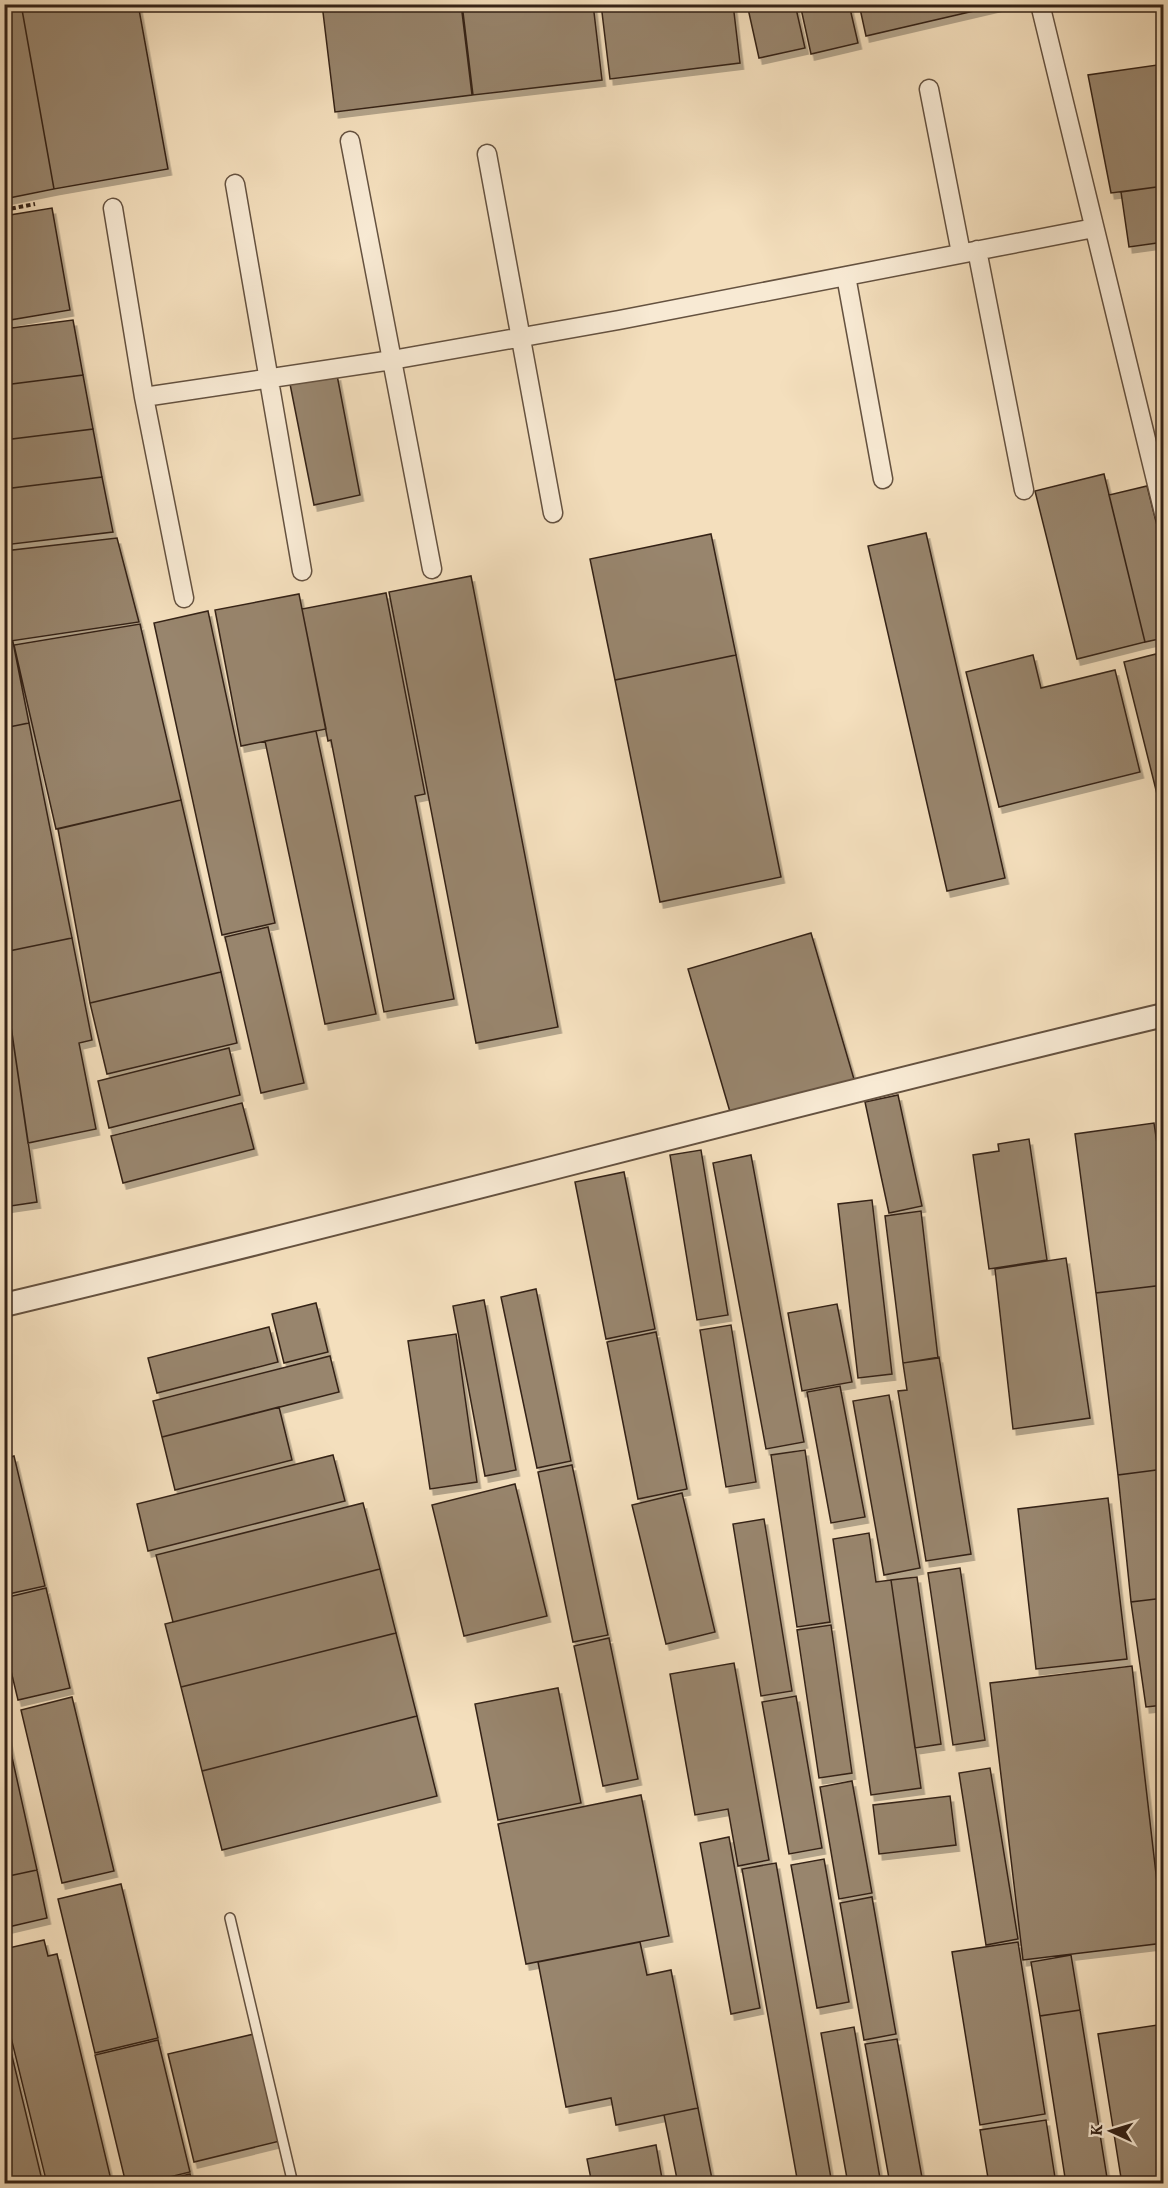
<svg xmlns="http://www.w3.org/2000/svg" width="1168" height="2188" font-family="Vollkorn,serif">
	<defs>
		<filter id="shadow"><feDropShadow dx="3.5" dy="6" stdDeviation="0" flood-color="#0004"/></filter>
	</defs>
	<rect width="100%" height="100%" fill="#f4dfbd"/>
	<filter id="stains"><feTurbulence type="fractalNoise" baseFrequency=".00333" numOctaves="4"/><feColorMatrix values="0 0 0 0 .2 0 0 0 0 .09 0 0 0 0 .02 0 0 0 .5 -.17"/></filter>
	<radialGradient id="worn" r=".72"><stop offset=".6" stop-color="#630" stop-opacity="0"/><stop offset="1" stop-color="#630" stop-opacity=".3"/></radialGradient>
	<path fill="#98856d" stroke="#352317" stroke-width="1.5" filter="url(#shadow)" d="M4,4H21L54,189L4,199Z
		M21,4H138L168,169L54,189Z
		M322,4H461L472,95L335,112Z
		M462,4H593L602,80L473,95Z
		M601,4H733L740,63L610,79Z
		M747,4H795L805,48L759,58Z
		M800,4H849L858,43L811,54Z
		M859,4H1004L866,36Z
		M1164,64V186L1111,193L1088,75Z
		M1164,186V242L1129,247L1121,192Z
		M52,208L70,310L4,321V216Z
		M73,320L83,375L4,385V329Z
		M83,375L93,429L4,440V385Z
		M337,375L360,495L314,505L290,384Z
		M93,429L102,477L4,489V440Z
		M1104,474L1145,642L1077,659L1035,491Z
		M102,477L113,532L4,545V489Z
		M1147,486L1164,553V638L1145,642L1109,495Z
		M926,533L1005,878L947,891L868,546Z
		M711,534L736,655L615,680L590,559Z
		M117,538L139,622L4,642V551Z
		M471,576L558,1027L476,1043L389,592Z
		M386,593L425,794L415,796L454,999L384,1012L331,740L328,741L302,609Z
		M299,594L326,729L241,746L215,610Z
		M208,611L275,923L222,935L154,623Z
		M140,624L181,800L56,829L14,645Z
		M13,642L29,723L4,728V643Z
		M1156,654L1164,685V822L1124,662Z
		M736,655L781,877L660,902L615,680Z
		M1033,655L1041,688L1115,670L1140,772L999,807L966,672Z
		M29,723L72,938L4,952V728Z
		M316,731L376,1014L325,1024L265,741Z
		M181,800L221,972L90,1003L58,829Z
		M268,927L304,1083L261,1093L225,937Z
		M811,933L856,1086L733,1122L688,969Z
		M72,938L92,1040L79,1043L96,1129L28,1143L4,979V952Z
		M221,972L237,1043L107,1074L90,1003Z
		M4,979L37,1202L4,1207Z
		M229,1048L240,1095L109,1128L98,1081Z
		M898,1095L922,1206L889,1213L865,1102Z
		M242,1103L254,1149L123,1183L111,1136Z
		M1154,1123L1164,1192V1285L1096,1293L1075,1134Z
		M1029,1139L1047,1260L989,1269L973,1155L999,1151L998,1144Z
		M701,1150L728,1315L697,1320L670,1155Z
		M751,1155L804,1442L766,1449L713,1163Z
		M624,1172L655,1329L606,1339L575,1182Z
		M872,1200L892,1374L858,1378L838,1204Z
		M921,1211L938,1358L903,1363L885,1216Z
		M1066,1258L1090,1418L1013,1429L995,1269Z
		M1164,1285V1469L1118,1475L1096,1293Z
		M536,1289L571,1461L537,1468L501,1297Z
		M484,1300L516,1470L485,1476L453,1306Z
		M316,1303L328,1352L284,1363L272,1314Z
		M837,1304L852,1382L802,1391L788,1313Z
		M731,1325L756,1482L726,1487L700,1330Z
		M269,1327L278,1362L157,1393L148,1358Z
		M656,1332L687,1489L638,1499L607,1342Z
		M456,1334L477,1482L430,1489L408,1341Z
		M330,1356L339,1392L162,1437L153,1401Z
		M939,1357L971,1554L926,1561L898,1391L907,1390L903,1363Z
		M840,1386L865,1517L831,1523L807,1392Z
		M889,1395L920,1568L884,1575L853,1401Z
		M279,1407L292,1460L175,1490L162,1437Z
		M805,1450L830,1622L797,1627L771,1455Z
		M333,1455L345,1501L148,1551L137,1504Z
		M14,1456L45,1586L4,1595V1459Z
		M572,1465L608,1635L573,1642L538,1472Z
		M1164,1469V1598L1131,1602L1118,1475Z
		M515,1484L547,1616L464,1636L432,1505Z
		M682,1493L715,1632L666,1644L632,1505Z
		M1108,1498L1127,1659L1036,1669L1018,1509Z
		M363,1503L380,1569L173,1622L156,1555Z
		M764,1519L792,1691L761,1696L733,1524Z
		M869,1533L876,1582L891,1580L921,1788L871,1795L833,1539Z
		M960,1568L985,1740L953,1745L928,1573Z
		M380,1569L396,1633L181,1687L165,1624Z
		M917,1577L941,1744L915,1748L891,1580Z
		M46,1588L70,1688L18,1700L4,1642V1598Z
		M1164,1598V1705L1146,1707L1131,1602Z
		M831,1625L852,1773L819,1778L797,1630Z
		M396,1633L417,1716L202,1771L181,1687Z
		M609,1638L638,1779L603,1786L574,1646Z
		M734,1663L769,1860L738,1866L728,1809L695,1815L670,1674Z
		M1132,1666L1164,1943L1023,1960L990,1683Z
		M558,1688L581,1803L498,1820L475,1704Z
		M796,1696L822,1848L789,1854L762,1702Z
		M72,1697L114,1871L62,1883L21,1710Z
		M417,1716L437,1796L222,1850L202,1771Z
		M4,1721L37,1870L4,1877Z
		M990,1768L1018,1939L986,1945L959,1773Z
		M852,1781L872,1893L839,1899L820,1787Z
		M641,1795L669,1936L526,1964L498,1824Z
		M950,1796L956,1845L879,1854L873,1805Z
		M729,1837L760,2008L731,2014L700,1843Z
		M824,1859L849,2002L817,2008L791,1865Z
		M776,1863L832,2184H798L742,1869Z
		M37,1870L47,1918L4,1928V1877Z
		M121,1884L158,2038L95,2053L58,1899Z
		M872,1897L896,2034L864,2040L840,1903Z
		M44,1940L48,1956L57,1954L112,2184H47L4,2009V1949Z
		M640,1942L647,1975L671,1970L698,2108L616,2125L611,2098L566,2107L538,1962Z
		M1018,1942L1045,2114L980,2125L952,1952Z
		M1071,1955L1080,2010L1040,2016L1031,1962Z
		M1080,2010L1108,2184H1066L1040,2016Z
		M4,2023L43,2184H4Z
		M1164,2024V2184H1122L1098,2034Z
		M854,2027L881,2184H848L821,2033Z
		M254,2034L280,2141L194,2162L168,2054Z
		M897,2039L923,2183L890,2184L865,2044Z
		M158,2040L190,2172L141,2184H126L95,2055Z
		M698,2108L713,2184H678L664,2115Z
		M1046,2120L1056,2184H989L980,2130Z
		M656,2145L663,2184H592L587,2159Z
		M190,2174L193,2184H151Z"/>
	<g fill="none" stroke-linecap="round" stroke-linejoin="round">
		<g stroke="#655240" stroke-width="12">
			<path id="service" d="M230,1918L293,2184"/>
		</g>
		<g stroke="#655240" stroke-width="21">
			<path id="minor" d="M1040,4L1164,513
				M929,89L961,253
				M350,141L432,569
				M487,154L553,513
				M235,184L302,571
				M113,208L144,397L184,598
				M977,250L1024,490
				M846,276L883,479
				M144,397L392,360L619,320L1094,228"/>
		</g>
		<g stroke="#655240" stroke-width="26">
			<path id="tertiary" d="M4,1305C392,1213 776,1107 1164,1015"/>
		</g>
		<path stroke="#352317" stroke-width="4" stroke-dasharray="4.5 3" stroke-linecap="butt" d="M4,210L35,204"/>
		<use href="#service" stroke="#f8ead4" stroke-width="9"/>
		<use href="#minor" stroke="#f8ead4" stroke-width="18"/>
		<use href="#tertiary" stroke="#f8ead4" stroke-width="22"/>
	</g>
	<rect width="1168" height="2188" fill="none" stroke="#f4dfbd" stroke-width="24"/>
	<rect x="6" y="6" width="1156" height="2176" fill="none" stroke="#352317" stroke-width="3"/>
	<rect x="12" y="12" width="1144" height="2164" fill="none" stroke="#352317" stroke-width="1.5"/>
	<g transform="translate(1111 2131) rotate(274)" stroke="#f8ead4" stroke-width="4.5" paint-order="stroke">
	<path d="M0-4.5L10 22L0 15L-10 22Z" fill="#352317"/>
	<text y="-9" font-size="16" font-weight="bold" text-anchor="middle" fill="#352317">K</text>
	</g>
	<rect width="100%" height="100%" filter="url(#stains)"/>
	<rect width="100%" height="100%" fill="url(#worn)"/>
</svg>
